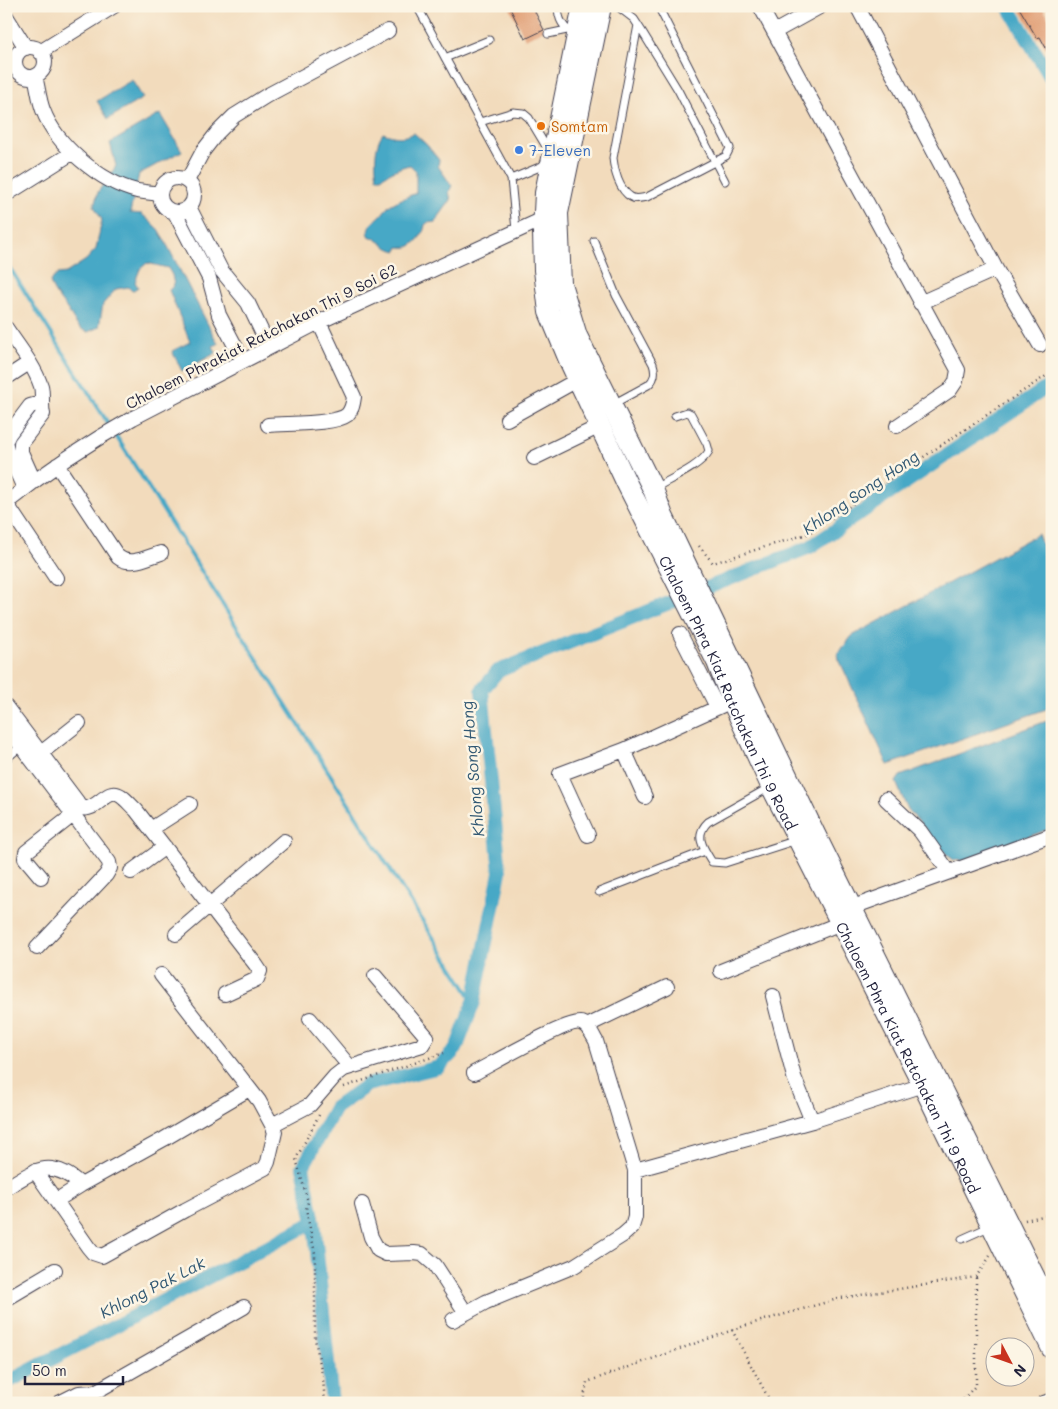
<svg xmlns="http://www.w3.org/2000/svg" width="1058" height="1409" font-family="Mali,sans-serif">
	<rect width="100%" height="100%" fill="#fcf5e5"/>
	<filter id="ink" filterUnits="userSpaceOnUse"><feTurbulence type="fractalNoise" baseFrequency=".02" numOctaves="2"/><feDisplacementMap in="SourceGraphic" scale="10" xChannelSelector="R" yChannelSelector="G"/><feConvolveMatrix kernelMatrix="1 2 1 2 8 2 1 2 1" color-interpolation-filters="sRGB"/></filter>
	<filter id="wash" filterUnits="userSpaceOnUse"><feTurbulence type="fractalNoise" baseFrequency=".0096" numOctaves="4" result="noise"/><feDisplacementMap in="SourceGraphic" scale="20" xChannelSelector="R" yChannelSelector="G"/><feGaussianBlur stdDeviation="1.12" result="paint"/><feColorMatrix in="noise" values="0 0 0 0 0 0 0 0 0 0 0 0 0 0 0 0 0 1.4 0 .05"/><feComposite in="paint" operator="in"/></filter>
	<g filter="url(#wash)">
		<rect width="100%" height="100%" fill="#f2dbbc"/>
		<path fill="#47a8c6" stroke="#346580" d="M132,80L143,98L108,119L97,101Z
			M160,114L182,151L139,174L130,213L142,214L158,229L165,241L218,344L213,346L216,353L182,371L172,351L190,342L169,290L174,285L172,275L168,268L147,263L140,269L135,282L138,287L132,291L128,287L116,289L103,304L99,327L88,332C75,328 74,319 67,309C60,299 53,293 50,281L58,274L66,273L86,260L96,249L102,220L94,206L98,192L116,166L110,143Z
			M383,133C394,137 402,139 414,133L427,145L439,160L438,166L452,186L449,192L451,200L435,222L427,223L425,225C424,234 416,244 408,247C405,248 402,247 399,247L397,251C385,249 381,240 369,236C366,225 372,224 379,217C383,214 386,208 390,205C398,200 407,197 416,193V171L410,165C402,166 388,173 381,178H377C375,164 374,145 383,133Z
			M1038,534L1052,573V707L888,765L837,655L852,636Z
			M1052,719V828L962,861L954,860L947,855L907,808L896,782L900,776Z"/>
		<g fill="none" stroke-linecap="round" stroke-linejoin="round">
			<path stroke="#47a8c6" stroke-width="4" d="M6,262L474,1002"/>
			<path stroke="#47a8c6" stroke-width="14" d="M1008,6L1052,80
				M6,1383L314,1222
				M332,1403L314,1222L303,1167L335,1108L367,1085L439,1067L456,1049L474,1002L500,872L482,690L498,671L810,547L1052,384"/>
		</g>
		<g id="blocks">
			<path fill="#df986d" d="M509,6H532L544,30L525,39Z
				M1018,6H1042L1052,23V59L1040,37L1037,38Z"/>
		</g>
	</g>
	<g filter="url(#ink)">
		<use href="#blocks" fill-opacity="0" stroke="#413e4e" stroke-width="1"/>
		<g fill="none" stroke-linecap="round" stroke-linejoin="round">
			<g stroke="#413e4e" stroke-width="9">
				<path id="service" d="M417,6L511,179L516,230
					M558,6C558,20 563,27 574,35
					M617,6L634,19L643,33L678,90L725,181
					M638,25L613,158C614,170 619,190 631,197C636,200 641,198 647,197L726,156L730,148L658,6
					M548,34L567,30
					M445,58L489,40
					M480,122L513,112L523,113L529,118L547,148V160L542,166L511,179
					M594,241L616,295L653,364C656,373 655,379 648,385L613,404
					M655,488C670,479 701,466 709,451L707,444L691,414L687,412L675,416
					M6,759L21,746
					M770,787L708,822C694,835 703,848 712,862L725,863L797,840
					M599,892L705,851
					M962,1239L991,1226"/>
			</g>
			<g stroke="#413e4e" stroke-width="16">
				<path id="minor" d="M760,6L958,370L956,381L950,390L897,426
					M857,6L996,269L1040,345
					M6,16L26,48
					M774,32L821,6
					M15 62a15 15 0 1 1 30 0a15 15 0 1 1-30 0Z
					M40,52L114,6
					M35,76C38,87 39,100 43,110C56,145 100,182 137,191C144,192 152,193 160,194
					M160 195a17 17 0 1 1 34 0a17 17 0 1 1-34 0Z
					M187,181L203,151L217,133L234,116L266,96L388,31
					M10,192L72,153
					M189,207L221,270L248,303L269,347
					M175,213L209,278L219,315L243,361
					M920,303L996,269
					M6,328C18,346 34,365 41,386C43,393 41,406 43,414L21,443V452L34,481
					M6,378L29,363
					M507,419L579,379
					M268,425C285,423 334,425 347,415C352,410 353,404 354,397L319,322
					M6,440L9,434L30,406L41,403
					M6,445L7,451L24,488
					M534,458L600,426
					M57,465L118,557C130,567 147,557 161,553
					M6,503C46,471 88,443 133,418L319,322L543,219
					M6,503L56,578
					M680,634L717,707
					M6,707L82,808C97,812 107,786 121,796C127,800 131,806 136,810L256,965L260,971L257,979L225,994
					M6,726L109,862L110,868L106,875L37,948
					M624,750L645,797
					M41,753L79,723
					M886,799L920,831L949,872
					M151,829L190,804
					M588,835L560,774L624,750L732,701
					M131,872L165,847
					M41,877L25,858L26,852L73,815
					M853,907L1052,835
					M176,934L284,841
					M721,971L841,923
					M773,996L794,1077L812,1121
					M310,1019L350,1067
					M586,1026L667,987
					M272,1125L310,1105L335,1076L344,1069L422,1045L427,1037L375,976
					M635,1170L812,1121L923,1085
					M35,1171L88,1247L93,1253L102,1256L185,1210L265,1168L268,1162L275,1132L272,1125L259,1101L161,975
					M6,1188C35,1170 51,1157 81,1185
					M57,1200L81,1185L164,1139L249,1089
					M362,1204L371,1237L378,1250L386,1254L414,1253L422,1254L435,1265L466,1313
					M6,1299L55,1270
					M453,1320L486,1302L574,1266L623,1235L632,1227L635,1217V1170L596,1041C592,1034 589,1026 581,1023C569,1019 490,1065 474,1073
					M59,1403L79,1393L95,1392
					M85,1403L95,1392L244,1307
					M1044,1403L1052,1400"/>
			</g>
			<g stroke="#413e4e" stroke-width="22">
				<g id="secondary">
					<path id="s1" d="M583,6L545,193L543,232L544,270L549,312L569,360L627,484L717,662L732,701L771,786L923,1085L1052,1349"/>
					<path d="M601,6L558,213L561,284L577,336L653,489L663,516L815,834L1052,1312"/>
				</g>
			</g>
			<path stroke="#413e4e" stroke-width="2.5" stroke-dasharray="1 4" stroke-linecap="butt" d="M699,546L713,563L807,534L1052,372
				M344,1087L444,1053
				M319,1115L296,1159L308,1202L306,1209L315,1253V1339L323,1379L325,1403
				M1025,1220L1052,1214
				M732,1330L771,1403
				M583,1403L587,1382L747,1325L841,1298L976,1277L990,1256
				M960,1403L976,1385V1277"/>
			<use href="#service" stroke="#fff" stroke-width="7"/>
			<use href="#minor" stroke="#fff" stroke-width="14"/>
			<use href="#secondary" stroke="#fff" stroke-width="20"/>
		</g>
	</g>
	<circle fill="#e8710a" stroke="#fcf5e5" stroke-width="2" cx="541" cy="126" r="5"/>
	<circle fill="#3f7fe0" stroke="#fcf5e5" stroke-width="2" cx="519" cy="150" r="5"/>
	<g text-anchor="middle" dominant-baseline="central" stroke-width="5" stroke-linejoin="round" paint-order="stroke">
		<g font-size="15" fill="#c56008" stroke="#fcf5e5" text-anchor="start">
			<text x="551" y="126">Somtam</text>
		</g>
		<g font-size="15" fill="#366cbe" stroke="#fcf5e5" text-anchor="start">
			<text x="529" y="150">7-Eleven</text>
		</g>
		<g font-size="15" fill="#22223b" stroke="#fcf5e5">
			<text transform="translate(261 336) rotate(-27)">Chaloem Phrakiat Ratchakan Thi 9 Soi 62</text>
			<text stroke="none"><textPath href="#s1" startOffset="731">Chaloem Phra Kiat Ratchakan Thi 9 Road</textPath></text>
			<text stroke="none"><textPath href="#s1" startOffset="1138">Chaloem Phra Kiat Ratchakan Thi 9 Road</textPath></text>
		</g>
		<g font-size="16" font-style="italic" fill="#315873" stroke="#fcf5e5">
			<text transform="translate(860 492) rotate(-34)">Khlong Song Hong</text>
			<text transform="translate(472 769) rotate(-95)">Khlong Song Hong</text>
			<text transform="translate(152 1287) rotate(-27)">Khlong Pak Lak</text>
		</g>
	</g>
	<rect width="1058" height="1409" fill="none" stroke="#fcf5e5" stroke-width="25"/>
	<g transform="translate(1010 1362) rotate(131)"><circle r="24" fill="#fcf5e5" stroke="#a5a1a1"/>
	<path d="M0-4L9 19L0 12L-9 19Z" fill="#c8321e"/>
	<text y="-8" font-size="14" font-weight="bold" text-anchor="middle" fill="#22223b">N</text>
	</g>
	<path d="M25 1376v8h98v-8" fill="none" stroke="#22223b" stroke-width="2.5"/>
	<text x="32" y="1376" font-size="15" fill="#22223b" stroke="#fcf5e5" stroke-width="4" paint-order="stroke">50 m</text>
</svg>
